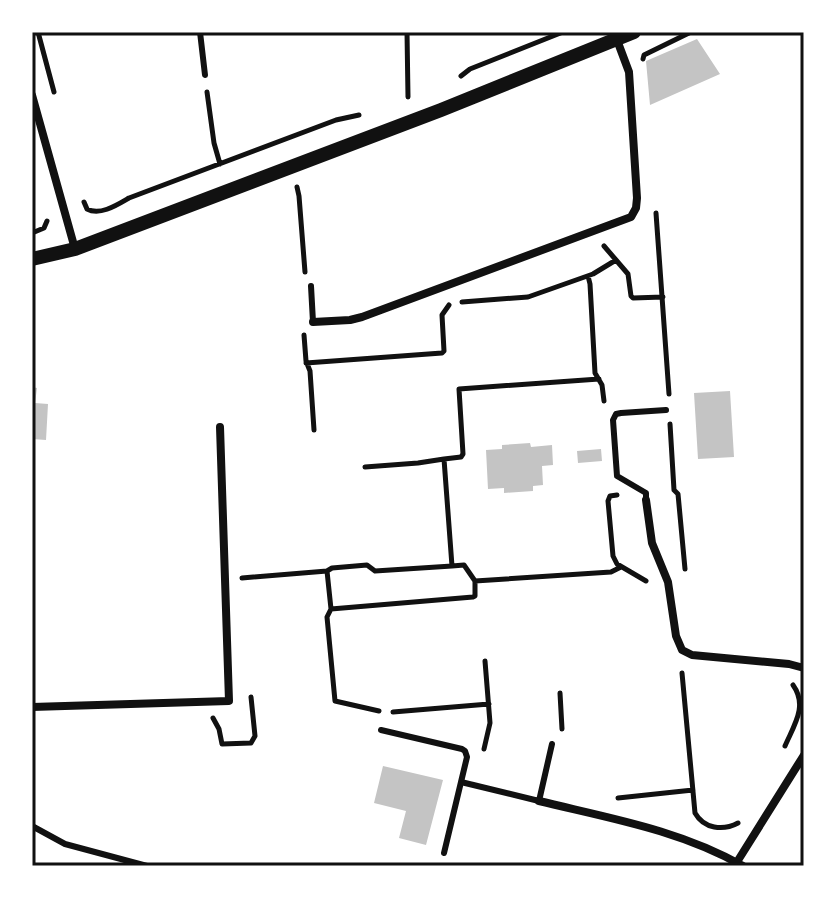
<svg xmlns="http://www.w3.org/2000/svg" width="836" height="898" font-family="'DM Sans',sans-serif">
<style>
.building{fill:#c4c4c4}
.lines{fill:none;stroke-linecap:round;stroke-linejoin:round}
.path{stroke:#111;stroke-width:5}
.service{stroke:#111;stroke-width:6}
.minor{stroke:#111;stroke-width:8}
.tertiary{stroke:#111;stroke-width:14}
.neatline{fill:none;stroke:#111;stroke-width:3}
</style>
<rect width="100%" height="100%" fill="#fff"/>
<path class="building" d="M 697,39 L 720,74 L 650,105 L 646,61 Z
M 32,387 L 37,388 L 35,403 L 48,404 L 46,440 L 32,439 Z
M 730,391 L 734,457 L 698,459 L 694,393 Z
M 530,443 L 531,447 L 552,445 L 553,465 L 542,466 L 543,485 L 533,486 L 533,491 L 504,493 L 504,488 L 488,489 L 486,450 L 502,449 L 502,445 Z
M 601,449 L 602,461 L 578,463 L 577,451 Z
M 383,766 L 443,780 L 426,845 L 399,838 L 406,811 L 374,803 Z"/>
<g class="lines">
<path class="path" d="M 38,32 L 54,92
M 407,32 L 408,97
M 643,59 L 644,55 L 691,32
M 461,76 L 470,69 L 563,32
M 207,92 L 214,143 L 220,164
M 297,187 L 299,196 L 305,272
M 84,202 L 87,209 C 100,216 117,205 129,198 L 336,120 L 359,115
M 656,213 L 669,394
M 32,233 L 44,228 L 47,221
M 604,246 L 616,260
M 588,276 L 590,284 L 595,373 L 602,385 L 604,401
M 462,302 L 528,297 L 593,274 L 616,260 L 628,274 L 631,296 L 633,298 L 663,297
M 304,335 L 306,361 L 310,371 L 314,430
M 306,363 L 442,353 L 444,351 L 442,315 L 449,305
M 670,424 L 674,490 L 678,494 L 685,569
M 365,467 L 418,463 L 444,459
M 617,495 L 610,496 L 608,501 L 613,556 L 617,564 L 646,581
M 452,566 L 464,565 L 475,581 L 611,572 L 621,567
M 327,571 L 332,568 L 367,565 L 375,571 L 452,566 L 444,459 L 461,457 L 463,454 L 459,389 L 599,379
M 242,578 L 327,571 L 331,609 L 327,617 L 335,701 L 379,711
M 331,609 L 473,597 L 475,596 L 475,581
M 682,673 L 695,813 C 704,829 723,831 738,823
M 560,693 L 562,729
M 393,712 L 489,704
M 213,718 L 219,729 L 222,744 L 251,743 L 255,736 L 251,697
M 785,746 C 794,725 808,706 793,685
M 484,749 L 490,723 L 485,661
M 618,798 L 693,790"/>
<path class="service" d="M 200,32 L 205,75
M 311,286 L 313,322
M 646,500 L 646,493 L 617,476 L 613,420 L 616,414 L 621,413 L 666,410
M 381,730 L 462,749 L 465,751 L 467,757 L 461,782 L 539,801 L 552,744
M 32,826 L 65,844 L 147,866
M 444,853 L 461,782"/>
<path class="minor" d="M 32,95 L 75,249
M 313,322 L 350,320 L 362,317 L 631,217 L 636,208 L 637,198 L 629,72 L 617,40
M 646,500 L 652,543 L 668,582 L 676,636 L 682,650 L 692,655 L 789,664 L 804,668
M 32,707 L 229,701 L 220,427
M 539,801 C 609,818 680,830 743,866
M 737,862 L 804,755"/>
<path class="tertiary" d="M 32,259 L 75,249 L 441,110 L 634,32"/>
</g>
<rect width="836" height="898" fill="none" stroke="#ffffff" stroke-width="68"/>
<rect x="34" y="34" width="768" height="830" class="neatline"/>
</svg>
